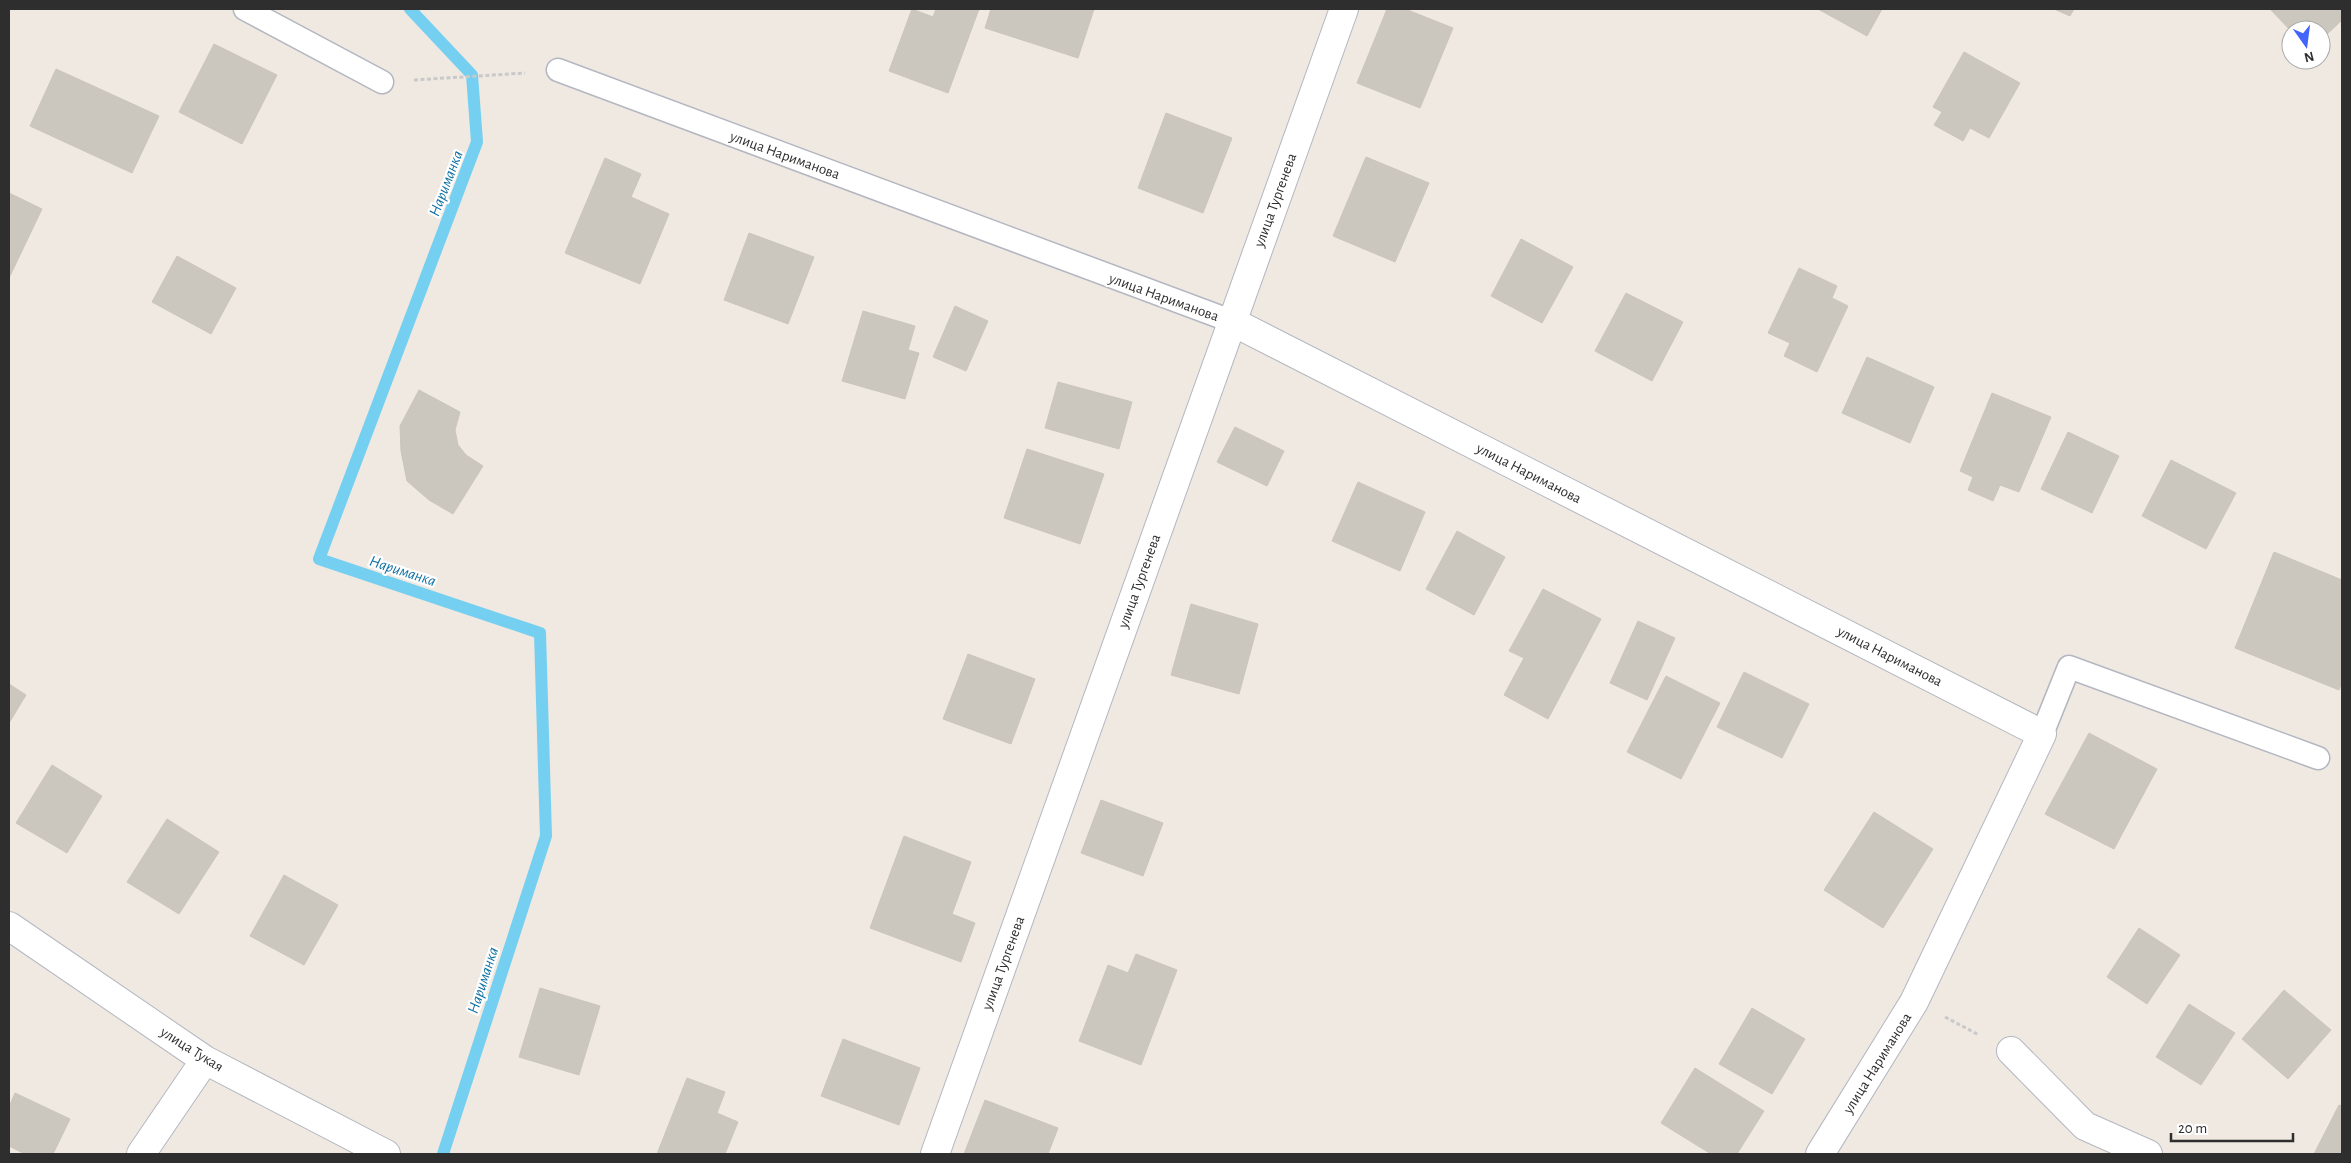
<svg xmlns="http://www.w3.org/2000/svg" width="2351" height="1163" font-family="'Alegreya Sans',sans-serif">
<style>
.lines{fill:none;stroke-linecap:round;stroke-linejoin:round}
.stream{stroke:#75cff0;stroke-width:12}
.building{fill:#cbc7bf;stroke:#cbc5ba}
.lane-casing{stroke:#b4b7c1;stroke-width:25}
.street-casing{stroke:#b4b7c1;stroke-width:30}
.secondary-casing{stroke:#b4b7c1;stroke-width:30}
.path{stroke:#c9c9c9;stroke-width:3;stroke-dasharray:4 2.5;stroke-linecap:butt}
.lane{stroke:#fff;stroke-width:22}
.street{stroke:#fff;stroke-width:28}
.secondary{stroke:#fff;stroke-width:28}
.labels{text-anchor:middle;stroke-width:4.5;stroke-linejoin:round;paint-order:stroke}
.street-label{font-size:15px;fill:#2e2e2e;stroke:#fff}
.water-label{font-size:16px;font-style:italic;fill:#0d6fa3;stroke:#fff}
</style>
<rect width="100%" height="100%" fill="#efe9e1"/>
<g class="lines">
<path class="stream" d="M 410,9 L 472,75 L 477,142 L 319,559 L 540,633 L 546,836 L 443,1154"/>
</g>
<path class="building" d="M 912,9 L 933,17 L 936,9 L 979,9 L 948,93 L 889,71 Z
M 991,9 L 1094,9 L 1078,58 L 985,28 Z
M 1387,9 L 1405,9 L 1453,28 L 1420,108 L 1357,83 Z
M 1818,9 L 1882,9 L 1867,36 Z
M 2054,9 L 2074,9 L 2070,16 Z
M 2270,9 L 2342,9 L 2342,20 L 2324,37 L 2321,30 L 2318,30 L 2313,24 L 2307,30 L 2291,31 Z
M 214,44 L 277,75 L 242,144 L 179,112 Z
M 1964,52 L 2020,83 L 1989,138 L 1970,128 L 1963,141 L 1934,125 L 1942,112 L 1933,107 Z
M 56,69 L 159,116 L 132,173 L 30,126 Z
M 1166,113 L 1232,138 L 1203,213 L 1138,188 Z
M 1366,157 L 1429,183 L 1395,262 L 1333,236 Z
M 605,158 L 641,174 L 631,197 L 669,214 L 640,284 L 565,253 Z
M 9,193 L 42,209 L 9,278 Z
M 749,233 L 814,257 L 788,324 L 724,300 Z
M 1521,239 L 1573,267 L 1542,323 L 1491,296 Z
M 177,256 L 236,288 L 211,334 L 152,302 Z
M 1799,268 L 1837,286 L 1832,298 L 1848,306 L 1817,372 L 1784,356 L 1790,343 L 1768,333 Z
M 1626,293 L 1683,322 L 1652,381 L 1595,351 Z
M 955,306 L 988,321 L 966,371 L 933,357 Z
M 863,311 L 915,326 L 908,350 L 919,353 L 905,399 L 842,381 Z
M 1867,357 L 1934,387 L 1910,443 L 1842,413 Z
M 1058,382 L 1132,402 L 1119,449 L 1045,428 Z
M 419,390 L 460,412 L 455,430 L 458,445 L 466,455 L 483,466 L 453,514 L 429,500 L 407,481 L 401,451 L 400,426 Z
M 1992,393 L 2051,417 L 2019,492 L 2000,485 L 1993,501 L 1968,490 L 1973,477 L 1960,471 Z
M 1235,427 L 1284,451 L 1267,486 L 1217,462 Z
M 2068,432 L 2119,456 L 2092,513 L 2041,489 Z
M 1027,449 L 1104,474 L 1080,544 L 1004,518 Z
M 2171,460 L 2236,493 L 2206,549 L 2142,516 Z
M 1358,482 L 1425,512 L 1400,571 L 1332,541 Z
M 1457,531 L 1505,557 L 1474,615 L 1426,589 Z
M 2274,552 L 2342,580 L 2342,682 L 2339,690 L 2235,648 Z
M 1543,589 L 1601,619 L 1548,719 L 1504,695 L 1524,658 L 1509,651 Z
M 1191,604 L 1258,624 L 1239,694 L 1171,675 Z
M 1638,621 L 1675,638 L 1647,700 L 1610,683 Z
M 968,654 L 1035,679 L 1011,744 L 943,719 Z
M 1744,672 L 1809,704 L 1782,758 L 1717,727 Z
M 1666,676 L 1720,703 L 1681,779 L 1627,752 Z
M 9,684 L 26,695 L 9,723 Z
M 2089,733 L 2157,769 L 2114,849 L 2045,814 Z
M 52,765 L 102,796 L 67,853 L 16,823 Z
M 1101,800 L 1163,823 L 1143,876 L 1081,853 Z
M 1874,812 L 1933,849 L 1883,928 L 1824,890 Z
M 167,819 L 219,852 L 179,914 L 127,882 Z
M 904,836 L 971,862 L 952,914 L 975,923 L 961,962 L 870,928 Z
M 284,875 L 338,905 L 304,965 L 250,936 Z
M 2139,928 L 2180,955 L 2147,1004 L 2107,977 Z
M 1136,954 L 1177,970 L 1141,1065 L 1079,1041 L 1108,965 L 1128,973 Z
M 540,988 L 600,1006 L 579,1075 L 519,1057 Z
M 2284,990 L 2331,1030 L 2288,1079 L 2242,1039 Z
M 2189,1004 L 2235,1033 L 2201,1085 L 2156,1057 Z
M 1752,1008 L 1805,1039 L 1772,1094 L 1719,1064 Z
M 843,1039 L 920,1068 L 899,1125 L 821,1096 Z
M 1695,1068 L 1764,1111 L 1737,1154 L 1711,1154 L 1661,1123 Z
M 687,1078 L 725,1092 L 717,1113 L 738,1122 L 725,1154 L 657,1154 Z
M 15,1093 L 70,1119 L 53,1154 L 25,1154 L 9,1146 L 9,1107 Z
M 985,1100 L 1058,1128 L 1048,1154 L 964,1154 Z
M 2339,1105 L 2342,1106 L 2342,1154 L 2314,1154 Z"/>
<g class="lines">
<defs>
<path id="lane" d="M 245,9 L 382,82
M 558,70 L 1231,321
M 2042,734 L 2069,667 L 2318,758"/>
<path id="street" d="M 1231,321 L 2042,734 L 1914,1002 L 1820,1154
M 9,926 L 205,1060 L 386,1154
M 2011,1051 L 2085,1126 L 2148,1154
M 141,1154 L 205,1060"/>
<path id="secondary" d="M 935,1154 L 1344,9"/>
</defs>
<use href="#lane" class="lane-casing"/>
<use href="#street" class="street-casing"/>
<use href="#secondary" class="secondary-casing"/>
<path class="path" d="M 414,80 L 525,73
M 1945,1017 L 1979,1035"/>
<use href="#lane" class="lane"/>
<use href="#street" class="street"/>
<use href="#secondary" class="secondary"/>
</g>
<g class="labels">
<g class="street-label">
<text transform="translate(785 155) rotate(20)" y="5">улица Нариманова</text>
<text transform="translate(1275 200) rotate(-70)" y="5">улица Тургенева</text>
<text transform="translate(1164 297) rotate(20)" y="5">улица Нариманова</text>
<text transform="translate(1529 473) rotate(27)" y="5">улица Нариманова</text>
<text transform="translate(1139 581) rotate(-70)" y="5">улица Тургенева</text>
<text transform="translate(1890 656) rotate(27)" y="5">улица Нариманова</text>
<text transform="translate(1003 963) rotate(-70)" y="5">улица Тургенева</text>
<text transform="translate(192 1049) rotate(32)" y="5">улица Тукая</text>
<text transform="translate(1877 1063) rotate(-58)" y="5">улица Нариманова</text>
</g>
<g class="water-label">
<text transform="translate(445 183) rotate(-69)" y="6">Нариманка</text>
<text transform="translate(403 570) rotate(18)" y="6">Нариманка</text>
<text transform="translate(482 980) rotate(-72)" y="6">Нариманка</text>
</g>
</g>
<rect width="2351" height="1163" fill="none" stroke="#2e2e2e" stroke-width="20"/>
<g transform="translate(2306 45) rotate(166)"><circle r="24" fill="#ffffff" stroke="#ababab"/>
<path d="M0-4L9 19L0 12L-9 19Z" fill="#4264fb"/>
<text y="-8" font-size="14" font-weight="bold" text-anchor="middle" fill="#2e2e2e">N</text>
</g>
<path d="M2171 1133v8h122v-8" fill="none" stroke="#2e2e2e" stroke-width="2.5"/>
<text x="2178" y="1133" font-size="15" fill="#2e2e2e" stroke="#ffffff" stroke-width="4" paint-order="stroke">20 m</text>
</svg>
